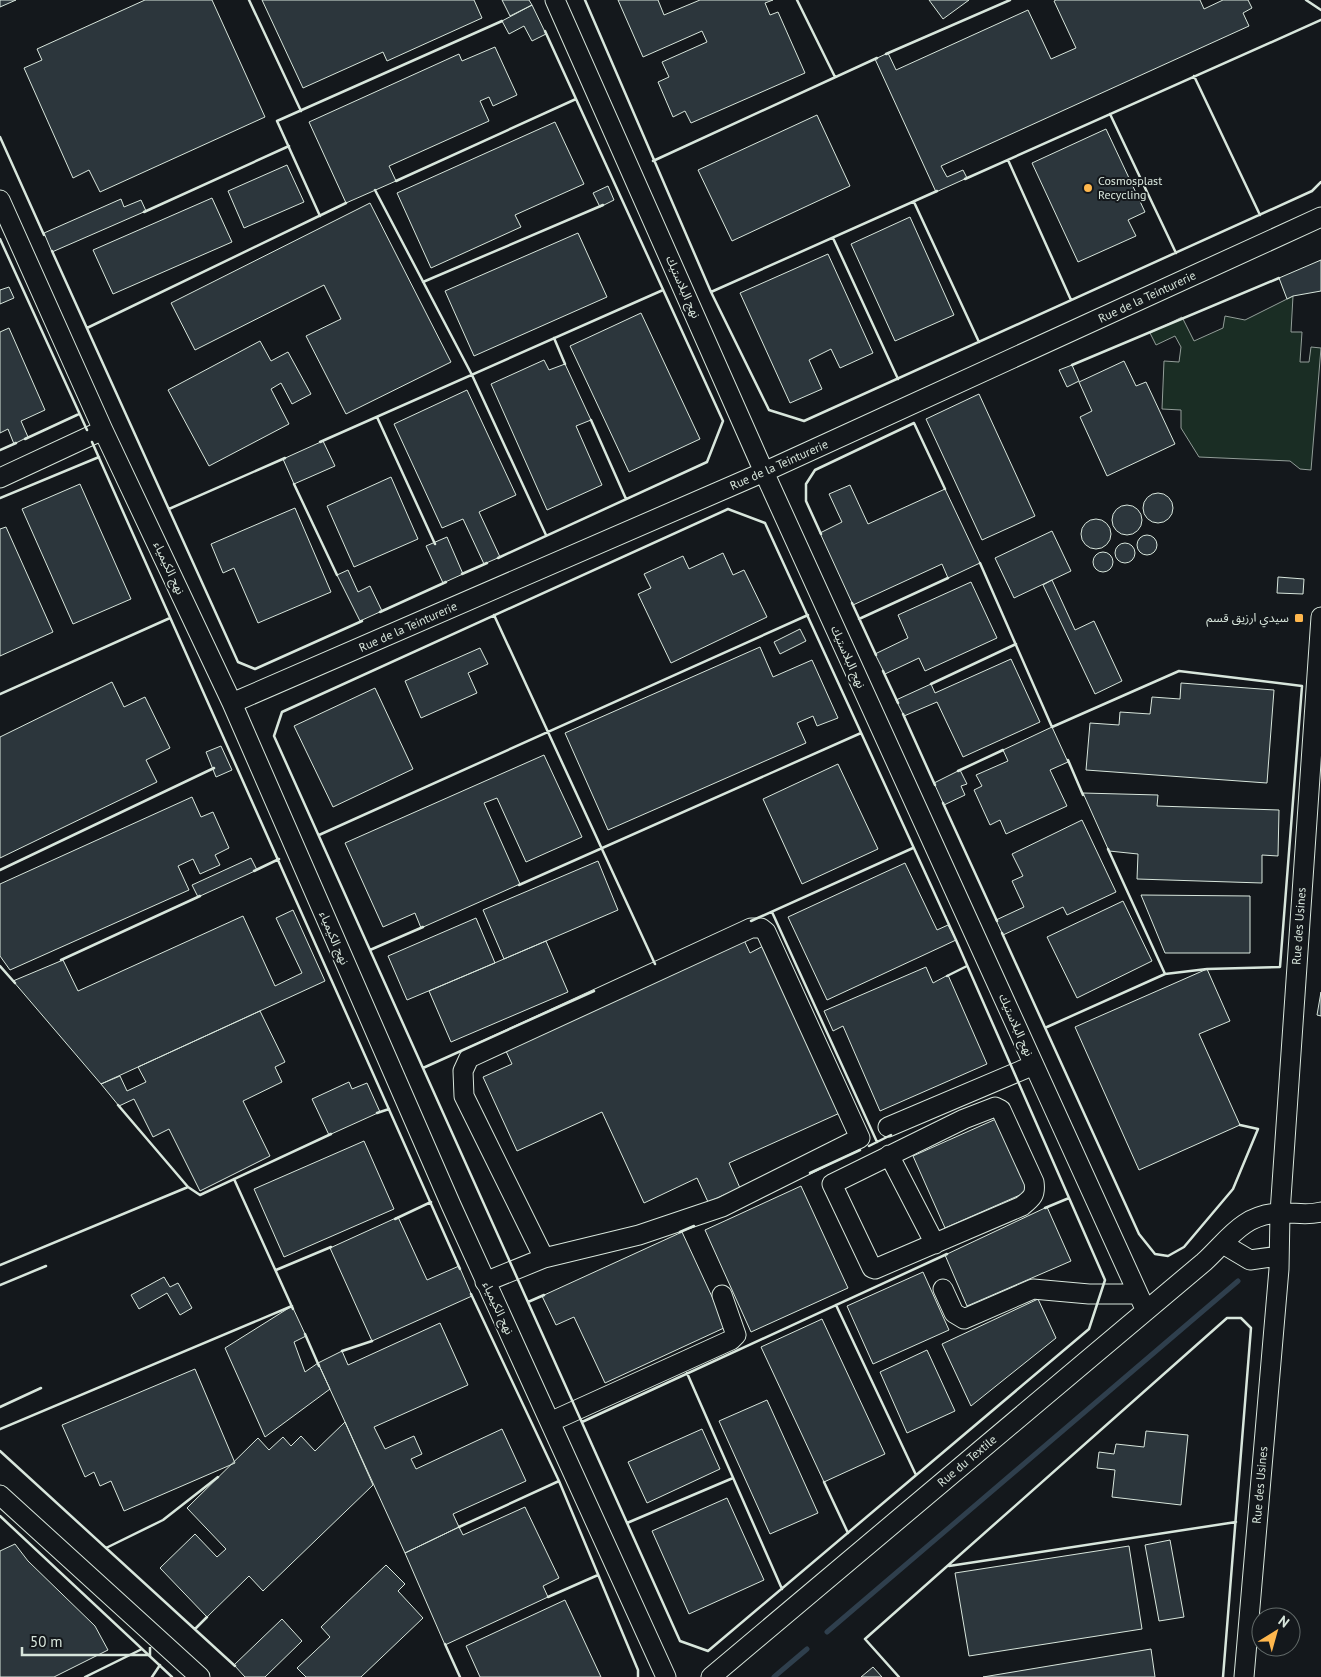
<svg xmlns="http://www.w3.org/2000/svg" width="1321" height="1677" font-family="'PT Sans','Noto Sans Arabic',sans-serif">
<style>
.green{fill:#1a2d24;stroke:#939e99}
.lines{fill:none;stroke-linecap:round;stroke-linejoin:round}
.stream{stroke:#2f3f4d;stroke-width:5}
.building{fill:#2c363c;stroke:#d8e6dc}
.minor-casing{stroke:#d8e6dc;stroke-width:21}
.minor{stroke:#14181c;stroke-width:19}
.wall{stroke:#d8e6dc;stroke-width:2.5}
.poi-dot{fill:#ffb74d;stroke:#14181c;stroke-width:2}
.labels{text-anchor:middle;stroke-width:4;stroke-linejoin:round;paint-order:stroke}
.poi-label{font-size:12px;fill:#d8e6dc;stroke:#14181c;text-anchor:start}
.street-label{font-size:12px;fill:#d8e6dc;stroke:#14181c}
</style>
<rect width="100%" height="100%" fill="#14181c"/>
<path class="green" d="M 1293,296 L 1291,332 L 1302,332 L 1300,362 L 1309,362 L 1311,347 L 1321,348 L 1311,470 L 1300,469 L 1290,461 L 1199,457 L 1181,428 L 1181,410 L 1162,409 L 1164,361 L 1179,362 L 1181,347 L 1175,336 L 1156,345 L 1150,333 L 1182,317 L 1194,341 L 1223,328 L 1225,316 L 1245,320 Z"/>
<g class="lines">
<path class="stream" d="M 827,1632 L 1238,1281
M 774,1677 L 807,1649"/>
</g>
<path class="building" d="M 0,0 L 16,0 L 0,7 Z
M 145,0 L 212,0 L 265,117 L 100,192 L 89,170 L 73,178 L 24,68 L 42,60 L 37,49 Z
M 262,0 L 474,0 L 482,18 L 387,61 L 383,52 L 303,88 Z
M 502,0 L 529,0 L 532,5 L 510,16 Z
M 618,0 L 658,0 L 664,15 L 700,0 L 773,0 L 765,3 L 770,15 L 778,12 L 805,73 L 691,123 L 685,111 L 673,117 L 658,82 L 669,77 L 662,62 L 707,42 L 702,31 L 643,57 Z
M 929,0 L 969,0 L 943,19 Z
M 1200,0 L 1204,9 L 1223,0 L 1248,0 L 1252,8 L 1243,13 L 1249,26 L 941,166 L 947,177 L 963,170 L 967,178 L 936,192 L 875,59 L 888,53 L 896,70 L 1028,10 L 1051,59 L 1076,48 L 1054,1 L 1056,0 Z
M 532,5 L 546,34 L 532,41 L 524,26 L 509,34 L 502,21 Z
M 495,47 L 517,95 L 493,106 L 489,97 L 480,101 L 489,121 L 389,166 L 396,181 L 346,203 L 309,122 L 459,54 L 462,61 Z
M 817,115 L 850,186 L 732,241 L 698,170 Z
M 555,122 L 584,184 L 515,215 L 521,227 L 431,268 L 397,193 Z
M 1106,129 L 1145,212 L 1128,220 L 1136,236 L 1078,262 L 1032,163 Z
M 287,165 L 304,202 L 244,228 L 228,191 Z
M 608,186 L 614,200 L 600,207 L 593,193 Z
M 212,198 L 232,242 L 113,294 L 93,250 Z
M 121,199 L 124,207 L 141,200 L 146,211 L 52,252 L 44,233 Z
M 370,203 L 451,362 L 346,414 L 306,336 L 341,319 L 324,285 L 195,350 L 171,303 Z
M 910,217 L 954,315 L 895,341 L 851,244 Z
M 578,233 L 607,297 L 474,356 L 445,291 Z
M 828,254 L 873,353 L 840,368 L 831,349 L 809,360 L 822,389 L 790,403 L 740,293 Z
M 1321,260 L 1321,291 L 1293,296 L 1287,299 L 1279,278 Z
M 9,287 L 14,298 L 0,304 L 0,290 Z
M 641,313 L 700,439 L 629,472 L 570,346 Z
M 9,328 L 45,410 L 21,421 L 28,437 L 14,444 L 8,429 L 0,433 L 0,332 Z
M 260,341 L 271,361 L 288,352 L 311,394 L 292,404 L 281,383 L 271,389 L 289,424 L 209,466 L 168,390 Z
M 544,360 L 549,370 L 565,364 L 591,420 L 576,426 L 602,485 L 547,510 L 491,384 Z
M 1124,361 L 1136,386 L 1146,382 L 1175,444 L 1107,476 L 1080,417 L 1092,411 L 1079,382 Z
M 1072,365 L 1079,381 L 1067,387 L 1059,370 Z
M 467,390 L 516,495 L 479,512 L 500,557 L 484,564 L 463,519 L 442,528 L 394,424 Z
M 979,394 L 1035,516 L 982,540 L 926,419 Z
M 323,441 L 335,466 L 294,484 L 283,459 Z
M 391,477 L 418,539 L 354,567 L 327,506 Z
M 80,484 L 131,599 L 73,624 L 22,509 Z
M 850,485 L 868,524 L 945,489 L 980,563 L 948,578 L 942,564 L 853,605 L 820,533 L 842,522 L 829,494 Z
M1143 508a15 15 0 1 1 30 0a15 15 0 1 1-30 0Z
M1112 520a15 15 0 1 1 30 0a15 15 0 1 1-30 0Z
M 295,508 L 331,592 L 258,623 L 234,568 L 223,573 L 211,544 Z
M1081 534a15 15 0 1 1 30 0a15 15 0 1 1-30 0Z
M 6,527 L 53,632 L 0,656 L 0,529 Z
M 1052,531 L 1071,571 L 1014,598 L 995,558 Z
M1137 545a10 10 0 1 1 20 0a10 10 0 1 1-20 0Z
M 447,537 L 463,574 L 443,583 L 426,546 Z
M1115 553a10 10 0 1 1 20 0a10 10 0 1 1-20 0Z
M1093 562a10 10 0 1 1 20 0a10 10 0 1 1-20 0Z
M 723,553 L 733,575 L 744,570 L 767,617 L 671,663 L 638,594 L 651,588 L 644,574 L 683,556 L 689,569 Z
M 348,570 L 358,592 L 370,586 L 382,611 L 360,621 L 337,575 Z
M 1278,577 L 1304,579 L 1303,594 L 1277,593 Z
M 1052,580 L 1075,630 L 1094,621 L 1122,681 L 1095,694 L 1043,585 Z
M 971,582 L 997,638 L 925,671 L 919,658 L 885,674 L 875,654 L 908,638 L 898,615 Z
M 800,629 L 806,641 L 780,654 L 774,642 Z
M 760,647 L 773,677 L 812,660 L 838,718 L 817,726 L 813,716 L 797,723 L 806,743 L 608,830 L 565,733 Z
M 480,648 L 488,664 L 468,673 L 477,693 L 421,718 L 405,681 Z
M 1011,659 L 1040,722 L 963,757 L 937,702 L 904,716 L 896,700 L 931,684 L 935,693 Z
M 112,682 L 124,707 L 145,697 L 170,748 L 146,760 L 157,782 L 0,858 L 0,737 Z
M 1181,683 L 1274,690 L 1267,783 L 1086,770 L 1090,723 L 1119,725 L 1120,712 L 1150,714 L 1152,697 L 1180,699 Z
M 375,688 L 413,769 L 333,807 L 294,726 Z
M 1052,727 L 1068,762 L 1050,770 L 1067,806 L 1006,834 L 1000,820 L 990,825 L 974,790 L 982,786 L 976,775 L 1008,761 L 1003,750 Z
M 221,746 L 232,770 L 216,777 L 206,752 Z
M 544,755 L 582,837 L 526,862 L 497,798 L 484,803 L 520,884 L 421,928 L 415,913 L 383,927 L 345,843 Z
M 838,764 L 878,849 L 802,884 L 763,799 Z
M 960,770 L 967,784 L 961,786 L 965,795 L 944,805 L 934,783 Z
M 1083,793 L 1158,795 L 1157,806 L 1279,810 L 1278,856 L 1262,855 L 1262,883 L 1137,879 L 1138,854 L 1109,851 Z
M 192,797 L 201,817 L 213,812 L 229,848 L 215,855 L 220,865 L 200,874 L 193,859 L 178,866 L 189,890 L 10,970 L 0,956 L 0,884 Z
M 1082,820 L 1116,892 L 1067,915 L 1063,907 L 1003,935 L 996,920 L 1024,907 L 1012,881 L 1023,876 L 1012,854 Z
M 251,858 L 257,870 L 198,897 L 192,885 Z
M 598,861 L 618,910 L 504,959 L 483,910 Z
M 905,863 L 937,930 L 948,925 L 956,940 L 827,1000 L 788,917 Z
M 1141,895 L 1250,896 L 1250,953 L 1165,953 Z
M 1123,901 L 1152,961 L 1077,998 L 1047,937 Z
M 293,910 L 325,981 L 101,1084 L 13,981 L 63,960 L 78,991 L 243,916 L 275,986 L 302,973 L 276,918 Z
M 476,918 L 495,963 L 407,1000 L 388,956 Z
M 744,940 L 750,953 L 765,945 L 842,1112 L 729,1163 L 740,1188 L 708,1202 L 697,1178 L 644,1203 L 602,1112 L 517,1151 L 483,1077 L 512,1064 L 505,1049 Z
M 546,941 L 568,992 L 451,1042 L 429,991 Z
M 926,967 L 933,983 L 948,975 L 987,1064 L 880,1111 L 843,1026 L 833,1031 L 824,1011 Z
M 1207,969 L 1230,1021 L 1199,1034 L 1240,1125 L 1139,1170 L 1075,1027 Z
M 1321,992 L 1321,1016 L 1317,1015 Z
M 260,1011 L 285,1062 L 275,1067 L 282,1082 L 243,1101 L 270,1156 L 200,1191 L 169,1129 L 153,1137 L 134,1099 L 119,1106 L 101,1084 L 120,1076 L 127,1091 L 146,1082 L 138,1067 Z
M 349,1082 L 352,1089 L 367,1083 L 380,1112 L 329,1135 L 312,1099 Z
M 996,1119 L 1029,1191 L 945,1228 L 913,1156 Z
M 364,1141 L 394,1209 L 284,1257 L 254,1189 Z
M 801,1186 L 848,1288 L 751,1332 L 705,1230 Z
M 1047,1207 L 1071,1261 L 967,1306 L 945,1255 Z
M 398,1217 L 427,1280 L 459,1266 L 472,1296 L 372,1341 L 330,1248 Z
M 682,1232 L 726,1327 L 605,1383 L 574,1317 L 556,1325 L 542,1296 Z
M 923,1272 L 949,1330 L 873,1364 L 847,1306 Z
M 164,1277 L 170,1287 L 178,1283 L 192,1308 L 180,1315 L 167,1293 L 139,1309 L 131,1295 Z
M 1038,1299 L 1056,1338 L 971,1406 L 942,1344 Z
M 292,1306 L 306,1336 L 294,1342 L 305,1372 L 318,1363 L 330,1389 L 265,1437 L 225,1348 Z
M 822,1319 L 885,1454 L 824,1482 L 761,1347 Z
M 440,1323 L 468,1385 L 374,1427 L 385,1449 L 414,1436 L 422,1454 L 411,1459 L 416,1469 L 502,1429 L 526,1481 L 453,1514 L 459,1527 L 405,1553 L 318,1363 L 342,1351 L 348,1365 Z
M 927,1350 L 955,1411 L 907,1433 L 880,1372 Z
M 195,1369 L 235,1463 L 124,1511 L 111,1481 L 100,1486 L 94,1472 L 85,1477 L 62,1425 Z
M 767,1400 L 818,1513 L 770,1534 L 719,1421 Z
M 345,1422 L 373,1485 L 263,1591 L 249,1576 L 207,1617 L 160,1568 L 195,1534 L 217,1557 L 226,1549 L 187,1508 L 258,1438 L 269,1450 L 283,1437 L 291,1446 L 301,1436 L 315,1451 Z
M 702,1429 L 720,1469 L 647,1503 L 628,1462 Z
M 1146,1431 L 1188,1435 L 1181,1505 L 1112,1497 L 1115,1470 L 1097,1468 L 1099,1452 L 1114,1454 L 1116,1444 L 1144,1447 Z
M 727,1498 L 764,1580 L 689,1614 L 652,1531 Z
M 525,1507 L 559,1578 L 543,1586 L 548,1597 L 445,1645 L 405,1553 L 459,1527 L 463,1535 Z
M 1170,1540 L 1184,1617 L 1159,1621 L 1145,1545 Z
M 15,1544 L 28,1561 L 95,1626 L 108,1650 L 54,1677 L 0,1677 L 0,1551 Z
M 1129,1546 L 1142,1629 L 969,1656 L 955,1573 Z
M 386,1565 L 405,1584 L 398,1591 L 423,1618 L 361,1677 L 306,1677 L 297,1668 L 330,1637 L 321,1627 Z
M 565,1600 L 601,1677 L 480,1677 L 466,1646 Z
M 282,1619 L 302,1641 L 265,1677 L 245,1677 L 234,1665 Z
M 1151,1649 L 1155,1677 L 983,1677 Z
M 873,1667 L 882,1677 L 861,1677 Z"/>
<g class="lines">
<defs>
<path id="minor" d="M 555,0 L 764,472 L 1146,1311
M 0,200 L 103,430 L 232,703 L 451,1205 L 666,1677
M 0,478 L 103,430
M 232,703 L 764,472 L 1321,217
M 995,1107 L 1001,1110 L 1034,1182 C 1036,1195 1032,1198 1022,1206 L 875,1269 L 872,1268 L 832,1184 L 964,1119 Z
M 888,1127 L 1034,1065
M 889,1155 L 935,1244
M 1223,1244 L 1250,1260 L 1279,1256
M 485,1282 L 544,1258 L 639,1235 L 722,1207 L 860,1138 L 766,932 L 761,928 L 751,928 L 469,1058 L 463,1071 L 464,1096 L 544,1258
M 943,1289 L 954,1313 L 964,1319 L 1033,1289 L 1089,1294 L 1138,1294
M 550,1422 L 731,1340 L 736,1335 L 722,1295
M 0,1495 L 200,1677
M 711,1677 L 1204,1262 C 1229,1239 1242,1215 1279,1213 C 1293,1212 1307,1216 1321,1212
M 1244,1677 L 1279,1269 L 1280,1213 L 1321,617"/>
</defs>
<use href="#minor" class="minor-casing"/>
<use href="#minor" class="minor"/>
<path class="wall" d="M 249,0 L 301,111
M 585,0 L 711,292 L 769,410 L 804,421 L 1312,191 L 1321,182
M 797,0 L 835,77
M 1306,0 L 1321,10
M 886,54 L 1010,0
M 1194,76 L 1260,215
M 1110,114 L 1176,253
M 0,137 L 44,235
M 1008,160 L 1071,300
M 653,161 L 877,58
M 965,179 L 1321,20
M 396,181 L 576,99
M 375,190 L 472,375 L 546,535
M 914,202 L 979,342
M 144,212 L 289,146
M 320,216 L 277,121 L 502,21
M 833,238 L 898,379
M 0,239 L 87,430
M 52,251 L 238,662 L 255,669 L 362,621
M 423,282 L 603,205
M 711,292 L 937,191
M 87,328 L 346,203
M 554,338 L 565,364
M 1072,365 L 1279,278
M 377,417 L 435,544
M 591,420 L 626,499
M 25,439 L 79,414
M 92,442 L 460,1269
M 320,442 L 663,290
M 0,450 L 16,443
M 294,484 L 337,575
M 0,498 L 99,457
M 169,509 L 285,458
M 728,509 L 765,523 L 956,940 L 1105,1280 L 1089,1329 L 708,1651 L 680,1641 L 274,736 L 282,712 Z
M 821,534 L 806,501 L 806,484 L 815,470 L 914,423 L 945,489
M 498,558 L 707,462 L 723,421 L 545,31
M 980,563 L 1052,727 L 1179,671 L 1302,686 L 1280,967 L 1207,969 L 1165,974
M 462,574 L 487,563
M 852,603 L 876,655
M 380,612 L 446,582
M 494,615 L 655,964
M 859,619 L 948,578
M 883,671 L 898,703
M 931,684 L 1016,644
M 0,694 L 170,618
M 903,714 L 935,785
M 1068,760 L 1083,795
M 958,771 L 1003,750
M 943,803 L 997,921
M 319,835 L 808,615
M 0,870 L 214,768
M 254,871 L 279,859
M 519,885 L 861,733
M 772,912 L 877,1142
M 751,921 L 913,848
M 1002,933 L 1139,1234 L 1155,1254 L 1168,1256 L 1184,1247 L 1233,1189 L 1258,1129 L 1240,1125
M 370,950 L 423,927
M 61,960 L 200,896
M 0,966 L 15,983
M 947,976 L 967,966
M 1047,1027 L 1165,974 L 1108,849
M 423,1068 L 594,991
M 118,1105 L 188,1187
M 377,1113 L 389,1109
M 869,1146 L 891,1135
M 810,1173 L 860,1150
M 234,1179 L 293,1309
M 1045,1208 L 1069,1198
M 395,1219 L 431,1202
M 680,1232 L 694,1226
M 0,1265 L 188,1187 L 200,1195 L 331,1134
M 276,1270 L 331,1247
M 0,1285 L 46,1266
M 471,1294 L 559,1481 L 638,1670 L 638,1677
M 528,1302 L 544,1295
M 836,1305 L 916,1475
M 305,1334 L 319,1366
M 342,1351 L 372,1341
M 687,1373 L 782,1589
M 0,1407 L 41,1388
M 582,1422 L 947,1254
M 0,1429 L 292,1306
M 0,1451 L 235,1666
M 824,1482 L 848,1533
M 0,1516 L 172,1677
M 627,1523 L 733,1478
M 459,1527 L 559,1481
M 106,1548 L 163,1520 L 218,1477
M 949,1566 L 1236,1522
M 548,1597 L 598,1575
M 195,1629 L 207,1617
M 445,1644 L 460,1677
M 85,1677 L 142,1649
M 152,1677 L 160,1665
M 899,1677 L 865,1639 L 1227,1318 L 1241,1318 L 1251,1328 L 1223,1677"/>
</g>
<g class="poi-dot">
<circle cx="1088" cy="188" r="5"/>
<rect x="1294" y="613" width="10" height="10" rx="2.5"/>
</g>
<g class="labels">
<g class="poi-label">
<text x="1098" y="185">Cosmosplast<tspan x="1098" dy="14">Recycling</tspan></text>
<text x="1289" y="622" text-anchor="end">سيدي ارزيق قسم</text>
</g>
<g class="street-label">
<text transform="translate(683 287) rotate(66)" y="4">نهج البلاستيك</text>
<text transform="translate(1147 297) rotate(-25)" y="4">Rue de la Teinturerie</text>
<text transform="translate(779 465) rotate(-24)" y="4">Rue de la Teinturerie</text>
<text transform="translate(169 568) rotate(65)" y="4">نهج الكيمياء</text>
<text transform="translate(408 627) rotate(-24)" y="4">Rue de la Teinturerie</text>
<text transform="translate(848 657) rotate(66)" y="4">نهج البلاستيك</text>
<text transform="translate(1299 926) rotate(-86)" y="4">Rue des Usines</text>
<text transform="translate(334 938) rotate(67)" y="4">نهج الكيمياء</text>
<text transform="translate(1016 1025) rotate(66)" y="4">نهج البلاستيك</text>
<text transform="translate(498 1308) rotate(65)" y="4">نهج الكيمياء</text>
<text transform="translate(967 1461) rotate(-40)" y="4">Rue du Textile</text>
<text transform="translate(1260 1485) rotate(-85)" y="4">Rue des Usines</text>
</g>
</g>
<g transform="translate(1276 1632) rotate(37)"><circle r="24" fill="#14181c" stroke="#626a69"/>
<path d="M0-4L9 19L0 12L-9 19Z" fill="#ffb74d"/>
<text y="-8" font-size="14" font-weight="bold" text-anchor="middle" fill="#d8e6dc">N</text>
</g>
<path d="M22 1647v8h128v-8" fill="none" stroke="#d8e6dc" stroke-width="2.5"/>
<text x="30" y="1647" font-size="15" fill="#d8e6dc" stroke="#14181c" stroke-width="4" paint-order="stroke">50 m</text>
</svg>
